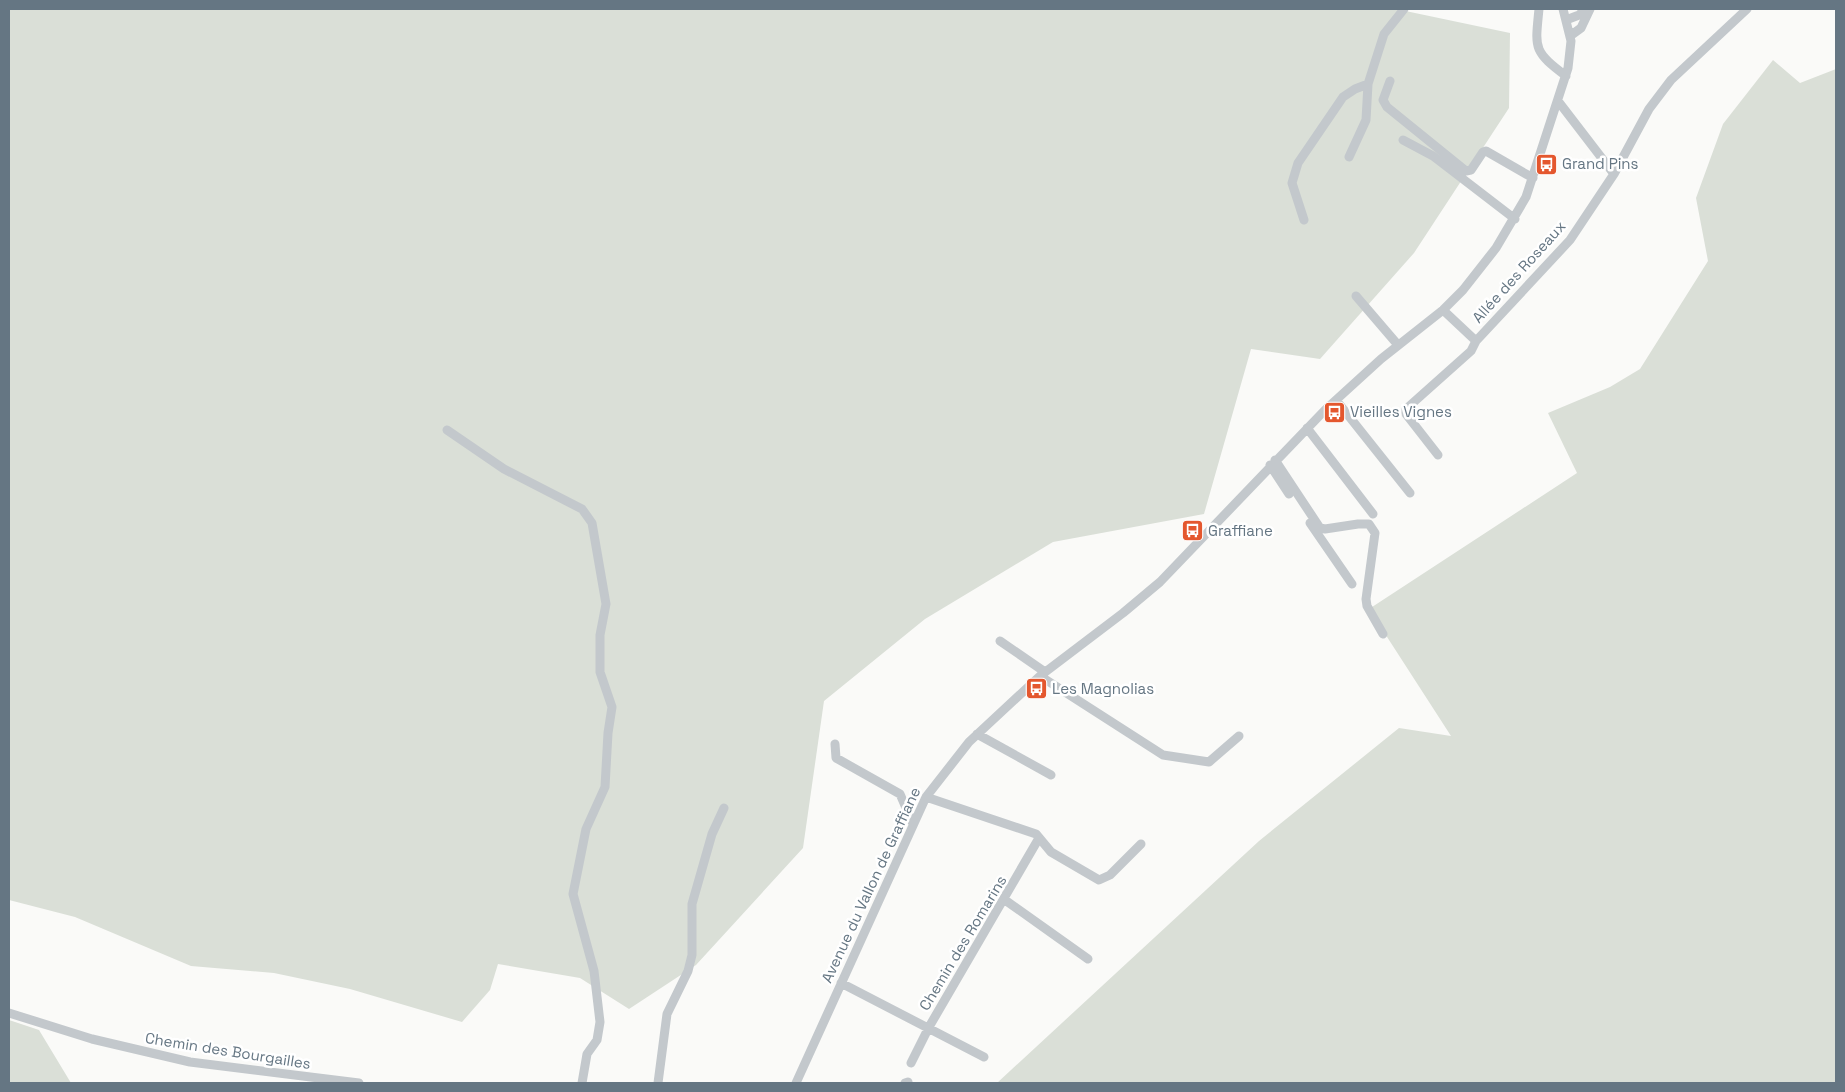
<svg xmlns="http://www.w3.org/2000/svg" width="1845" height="1092" font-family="'Space Grotesk',sans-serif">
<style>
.green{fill:#dadfd7}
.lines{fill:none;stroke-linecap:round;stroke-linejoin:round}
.minor{stroke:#c3c8cc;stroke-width:9}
.labels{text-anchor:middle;stroke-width:5;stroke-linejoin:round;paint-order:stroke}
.poi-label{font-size:15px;fill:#657683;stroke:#fff;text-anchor:start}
.street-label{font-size:15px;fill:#657683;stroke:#fff}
</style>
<rect width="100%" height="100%" fill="#fafaf8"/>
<path class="green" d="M 9,9 L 1396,9 L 1510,33 L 1509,108 L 1414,253 L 1320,359 L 1251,349 L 1204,514 L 1053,542 L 925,619 L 824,701 L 803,848 L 696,965 L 629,1009 L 580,978 L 498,964 L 490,990 L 462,1022 L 350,989 L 274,973 L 191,966 L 75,917 L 9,900 Z
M 1773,60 L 1800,83 L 1836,69 L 1836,1083 L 997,1083 L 1259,841 L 1399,728 L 1451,736 L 1369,609 L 1577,473 L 1548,413 L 1610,387 L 1640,369 L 1708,261 L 1696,198 L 1723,124 Z
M 9,1020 L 39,1030 L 71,1083 L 9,1083 Z"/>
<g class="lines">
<path class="minor" d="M 1539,9 C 1535,49 1533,51 1566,76
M 1566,20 L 1579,15 L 1586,9
M 1570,36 L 1581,28 L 1590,9
M 1390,81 L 1383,100 L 1387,107 L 1466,171 L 1471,170 L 1483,152 L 1486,151 L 1533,178
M 1558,101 L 1614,174
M 1403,140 L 1433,156 L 1515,219
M 1349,157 L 1366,120 L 1368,84 L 1384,34 L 1404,9
M 1304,220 L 1292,183 L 1298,163 L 1343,97 L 1355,89 L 1368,84
M 1356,296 L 1398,345
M 1443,310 L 1476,341
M 1336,400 L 1410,493
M 1307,428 L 1373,514
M 447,430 L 504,469 L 582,509 L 592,523 L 606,604 L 600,635 L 600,672 L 612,707 L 608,733 L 605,787 L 586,829 L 573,894 L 594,971 L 600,1022 L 597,1040 L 587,1054 L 582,1083
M 1438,455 L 1406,414 L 1406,409 L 1471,351 L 1476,341 L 1570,240 L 1614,174 L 1649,109 L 1671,80 L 1747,9
M 1275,460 L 1320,528 L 1325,529 L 1358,524 L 1369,524 L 1375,533 L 1366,599 L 1367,606 L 1383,634
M 1270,465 L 1289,494
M 1310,523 L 1352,584
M 1000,641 L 1045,672
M 1040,676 L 1163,755 L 1209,762 L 1239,736
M 977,734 L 1051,775
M 835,744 L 836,758 L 900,794 L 913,824
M 926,797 L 1036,834 L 1051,852 L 1099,880 L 1110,875 L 1141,844
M 1005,900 L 1088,959
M 841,983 L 984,1057
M 9,1013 L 92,1039 L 190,1062 L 359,1083
M 911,1063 L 929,1027 L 1039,838
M 658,1083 L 667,1014 L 688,971 L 692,955 L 692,904 L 712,834 L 724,808
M 796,1083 L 926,797 L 969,742 L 1040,676 L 1123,613 L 1160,582 L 1325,410 L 1381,359 L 1443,310 L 1463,290 L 1496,248 L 1526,197 L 1568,68 L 1571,41 L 1563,9
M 905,1083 L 908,1082"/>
</g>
<defs>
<symbol id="bus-square" viewBox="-11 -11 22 22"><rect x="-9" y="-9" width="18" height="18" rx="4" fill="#e4572e" stroke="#fff"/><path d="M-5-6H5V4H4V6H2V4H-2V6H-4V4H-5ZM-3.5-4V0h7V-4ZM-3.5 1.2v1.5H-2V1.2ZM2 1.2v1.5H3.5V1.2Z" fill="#fff"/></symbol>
</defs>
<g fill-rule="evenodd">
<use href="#bus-square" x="1534" y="152" width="25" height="25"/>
<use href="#bus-square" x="1322" y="400" width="25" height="25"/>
<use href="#bus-square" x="1180" y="518" width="25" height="25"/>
<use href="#bus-square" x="1024" y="676" width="25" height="25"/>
</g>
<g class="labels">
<g class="poi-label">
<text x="1562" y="169">Grand Pins</text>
<text x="1350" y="417">Vieilles Vignes</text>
<text x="1208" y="536">Graffiane</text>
<text x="1052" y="694">Les Magnolias</text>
</g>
<g class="street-label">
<text transform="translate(1519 272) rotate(-48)" y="5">Allée des Roseaux</text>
<text transform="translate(871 885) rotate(-65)" y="5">Avenue du Vallon de Graffiane</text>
<text transform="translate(963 943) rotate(-59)" y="5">Chemin des Romarins</text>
<text transform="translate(228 1051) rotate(9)" y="5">Chemin des Bourgailles</text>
</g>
</g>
<rect width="1845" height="1092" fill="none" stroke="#657683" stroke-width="20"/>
</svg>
